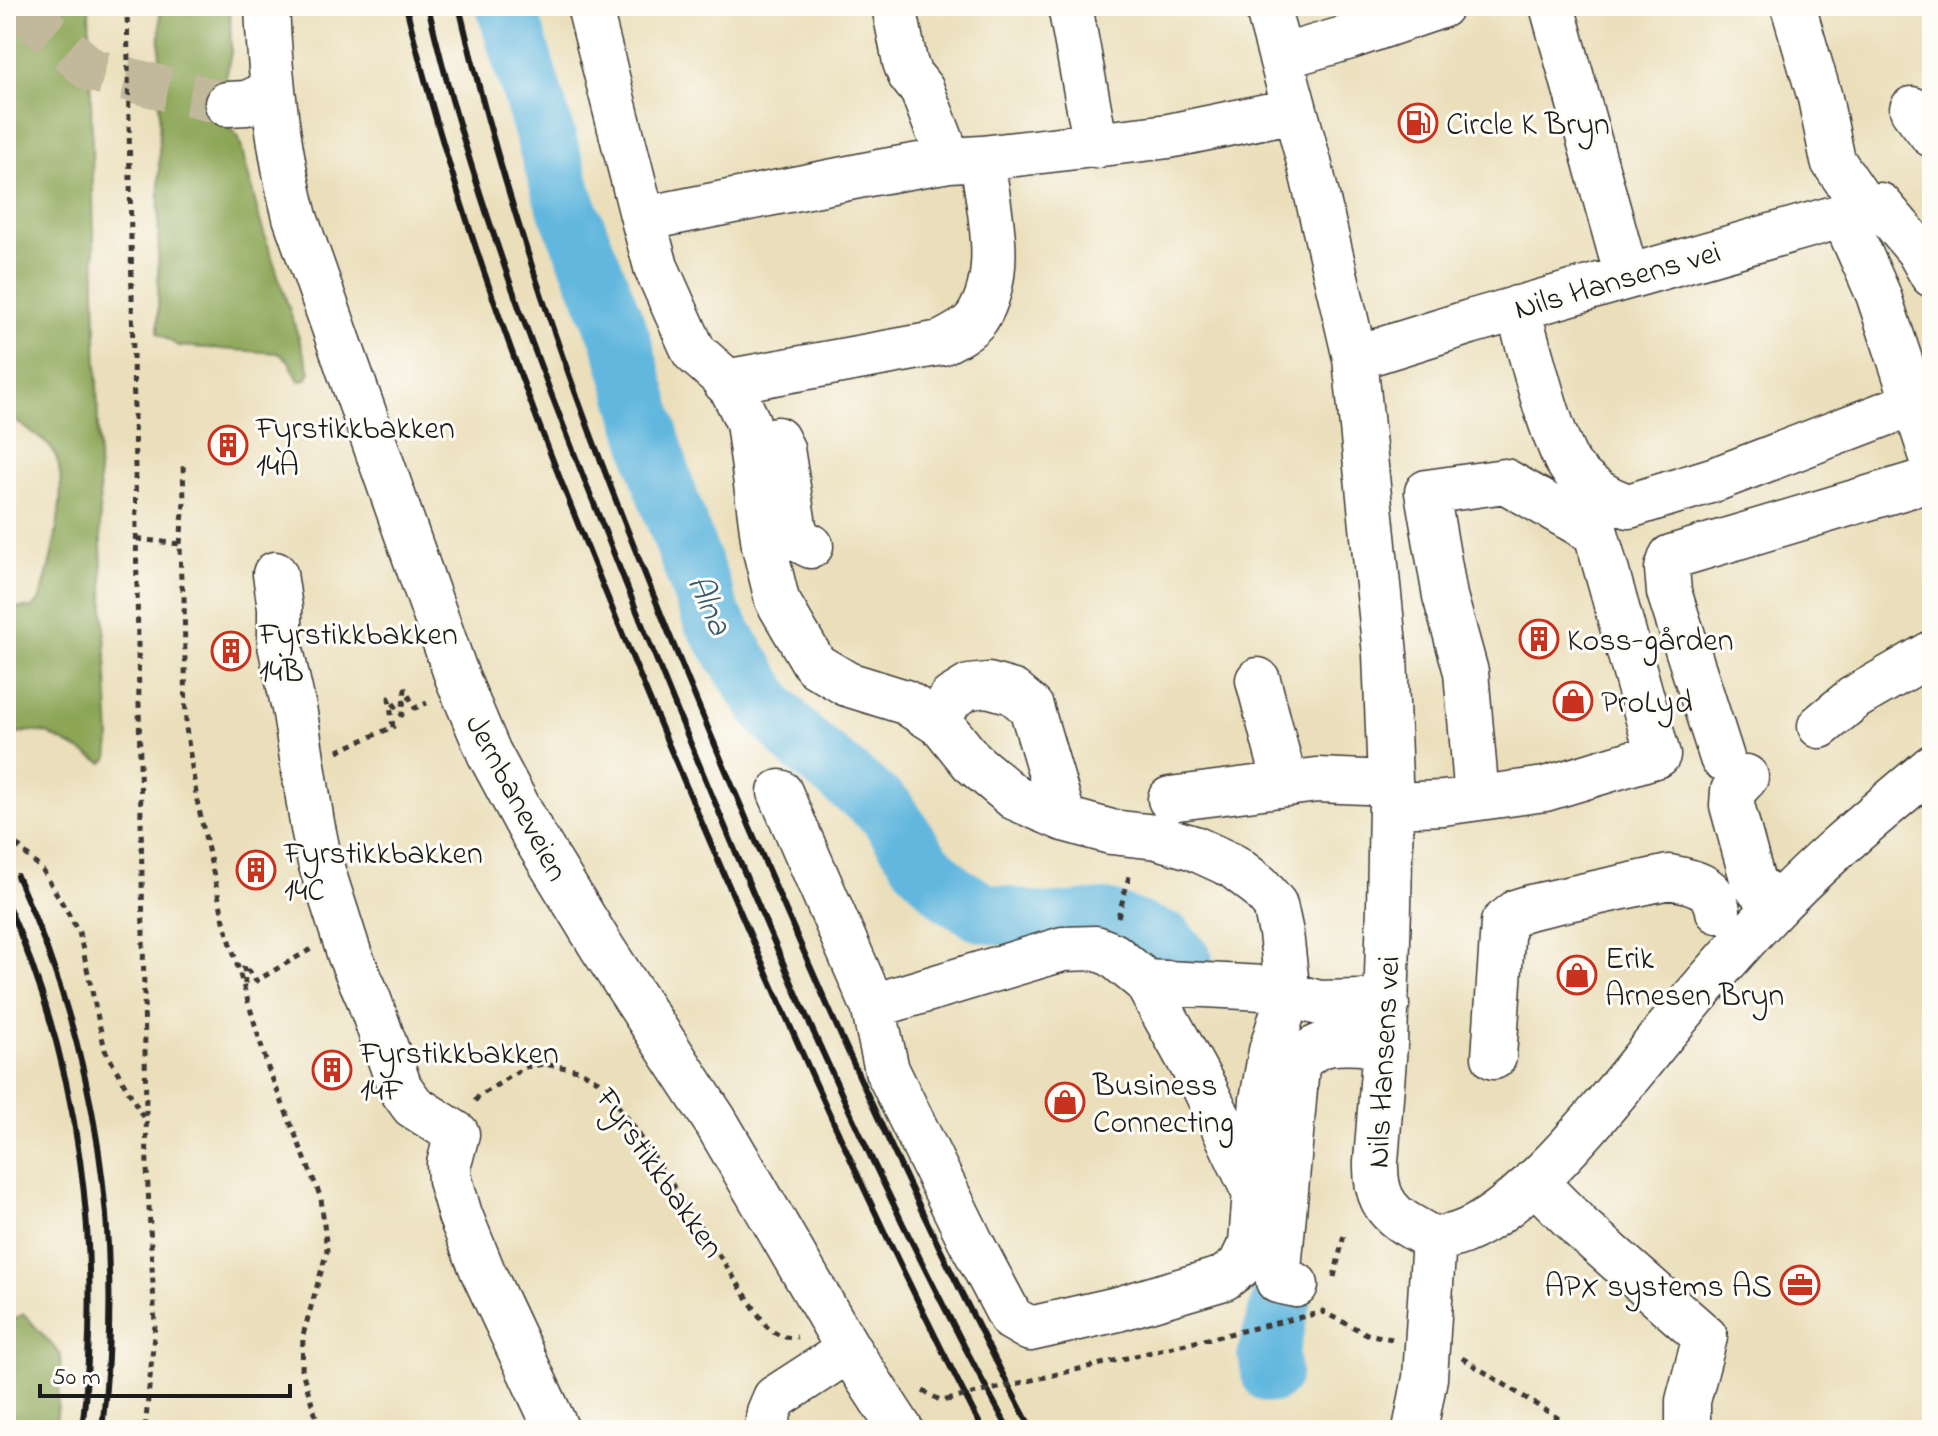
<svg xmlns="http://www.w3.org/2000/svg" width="1938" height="1436" font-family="'Indie Flower',sans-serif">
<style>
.forest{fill:#8ca657;stroke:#54613a;stroke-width:2}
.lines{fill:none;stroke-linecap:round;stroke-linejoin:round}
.river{stroke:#62b7de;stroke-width:60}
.minor-tunnel{stroke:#c2b89b;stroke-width:44;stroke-dasharray:44 22;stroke-linecap:butt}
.minor-casing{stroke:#3b3934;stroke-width:47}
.path{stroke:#3b3934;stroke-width:5;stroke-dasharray:6 6;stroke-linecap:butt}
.minor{stroke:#fff;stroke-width:44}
.rail{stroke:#1c1c1c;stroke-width:6}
.path-bridge{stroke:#3b3934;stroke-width:5;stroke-dasharray:6 6;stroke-linecap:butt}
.labels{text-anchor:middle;stroke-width:6;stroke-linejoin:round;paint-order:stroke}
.poi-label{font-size:32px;fill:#1c1c1c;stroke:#fdfcf7;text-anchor:start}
.street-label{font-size:32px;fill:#1c1c1c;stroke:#fdfcf7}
.water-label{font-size:34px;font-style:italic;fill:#385a6a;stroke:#fdfcf7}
</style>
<rect width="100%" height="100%" fill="#fdfcf7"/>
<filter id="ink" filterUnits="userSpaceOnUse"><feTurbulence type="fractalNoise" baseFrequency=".0125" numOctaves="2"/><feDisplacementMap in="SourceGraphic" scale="16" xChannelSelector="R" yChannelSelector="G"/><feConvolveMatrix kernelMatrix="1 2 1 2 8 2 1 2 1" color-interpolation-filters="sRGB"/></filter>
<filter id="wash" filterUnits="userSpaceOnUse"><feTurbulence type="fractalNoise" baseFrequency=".006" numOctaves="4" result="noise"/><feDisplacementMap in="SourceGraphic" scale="32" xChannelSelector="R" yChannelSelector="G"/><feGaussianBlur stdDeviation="1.8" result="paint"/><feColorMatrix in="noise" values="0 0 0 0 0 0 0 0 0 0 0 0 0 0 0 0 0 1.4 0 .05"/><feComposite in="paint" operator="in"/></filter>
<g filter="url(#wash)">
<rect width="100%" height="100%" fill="#ebdfbb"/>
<path class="forest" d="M 6,6 L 89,6 L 100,522 L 110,741 L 108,759 L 103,763 L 47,733 L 29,731 L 6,737 L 6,607 L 32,608 L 39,601 C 50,570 74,475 51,448 C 40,436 23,427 11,417 C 9,394 14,370 6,348 Z
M 160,6 L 230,6 L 231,52 L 225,83 L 226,121 L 239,138 L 260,221 L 310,372 L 306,380 L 299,381 L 289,361 L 278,353 L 178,346 L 158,333 Z
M 24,1314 L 61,1355 L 56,1430 L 6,1430 L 6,1323 Z"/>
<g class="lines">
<path class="river" d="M 506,6 L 565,202 L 620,337 L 665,490 L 712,618 L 769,708 L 801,742 L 886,811 L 922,864 L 951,893 L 982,912 L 1045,924 L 1106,919 L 1166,942 L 1183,962
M 1271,1373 L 1268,1353 L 1282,1298"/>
</g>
</g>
<g filter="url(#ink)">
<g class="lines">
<path class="minor-tunnel" d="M 19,6 L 91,70 L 227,104"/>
<defs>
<path id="minor" d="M 267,6 C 270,78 277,147 295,217 L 457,677 L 489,753 L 531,831 L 603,949 L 716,1122 L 849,1350 L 901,1430
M 589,6 L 643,219 L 879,172 L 949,160 L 982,158
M 894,6 L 905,62 L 910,75 L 922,90 L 949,160
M 1070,6 L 1096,146
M 1267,6 L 1309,162 L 1355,358 L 1385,654 L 1391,805 L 1389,906 L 1385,1045 L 1376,1162 C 1375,1192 1383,1211 1410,1226 C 1418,1230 1428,1238 1437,1238 C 1511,1237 1624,1080 1670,1026 C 1701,989 1733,952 1766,917 C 1816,863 1875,815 1932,767
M 1552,6 L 1627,277
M 1793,6 L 1820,98 L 1833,161 L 1866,209
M 1281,57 L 1350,37 L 1441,6
M 227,104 L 247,103 L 271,92
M 1912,109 L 1932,135
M 1843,215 L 1878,294 L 1932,457
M 643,219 L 656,267 L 694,352 L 720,375 L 733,391 L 748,422 L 764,546 L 777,600 L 815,665 L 847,684 L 905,702 L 943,726
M 1517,308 C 1533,357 1543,411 1565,458 C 1577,480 1605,500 1629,506 L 1716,479 L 1914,403
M 1355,358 L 1470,322 L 1880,205 L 1918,250 L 1932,275
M 725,382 L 941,343 C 953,337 969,329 977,318 C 1007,271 988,208 982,158 L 1169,136 L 1295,110
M 777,439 L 782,449 L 795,532 L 803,542 L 811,546
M 275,574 L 280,608 L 280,645 L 295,713 L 312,823 L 320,862 L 350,956 L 368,997 L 400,1088 L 413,1106 L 457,1134 L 449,1164 L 450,1180 L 460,1215 L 483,1272 L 557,1430
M 1258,680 L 1285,783
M 1820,726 L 1854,698 L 1932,653
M 1722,758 L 1669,592 L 1667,569 L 1671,557 L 1932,479
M 1746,777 L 1733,791 L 1732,805 L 1753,882 L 1775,906
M 780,792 L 873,1006 L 887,1070 L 972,1244 L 1011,1318 L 1030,1329 L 1118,1309 L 1224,1278 L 1240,1266 L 1251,1243 L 1262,1100 L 1271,1051 L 1288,995 L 1281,933 L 1275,905 L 1259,886 L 1233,866 L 1194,848 L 1157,837 L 1111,832 L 1064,819 L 1015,798 L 972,762 L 943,726 L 943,712 L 951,698 L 969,687 L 988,685 L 1013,692 L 1031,707 L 1064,819
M 1170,799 L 1317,780 L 1390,783
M 1391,805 L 1443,803 L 1545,789 L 1658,755 L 1596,533 L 1505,481 L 1427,492 L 1445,596 L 1466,672 L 1477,798
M 1146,982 L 1264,988 L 1319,1003 L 1362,1002 L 1387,1005
M 873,1006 L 1063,949 L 1096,948 L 1113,955 L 1146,982 L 1205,1089 L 1254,1192
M 1494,1057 L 1503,923 L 1518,911 L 1531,907 L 1669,877 C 1691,881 1715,885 1718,911
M 1534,1181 L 1581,1228 L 1705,1337 L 1688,1401 L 1688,1428 L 1690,1430
M 1296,1285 L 1278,1281 L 1297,1066 C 1315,1034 1354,1043 1385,1045
M 767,1430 L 769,1412 L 775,1398 L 849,1350
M 1415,1430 L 1425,1378 L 1434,1238"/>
</defs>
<use href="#minor" class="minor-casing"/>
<path class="path" d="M 127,6 L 147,1168 L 155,1325 L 145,1430
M 137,539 L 180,544 L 181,582 L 184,594 L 186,728 L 197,800 L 224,921 L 268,1068 L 321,1198 L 327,1251 L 303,1335 L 302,1371 L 320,1430
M 180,544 L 184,502 L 183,462
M 338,751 L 393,727 L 389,698 L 402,715 L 405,689 L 415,708 L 427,703
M 6,839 L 17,845 L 44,872 L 79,932 L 105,1050 L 146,1122
M 1118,917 L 1130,873
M 245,984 L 244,965 L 256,981 L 311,949
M 475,1101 L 478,1097 L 525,1067 L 544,1064 L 579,1070 L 598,1081 L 630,1121 L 766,1326 C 776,1335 784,1339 797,1337
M 1334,1277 L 1344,1235
M 1324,1309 L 1323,1312 L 1367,1334 L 1392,1339
M 1462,1358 L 1577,1430
M 923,1391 L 940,1400 L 947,1400"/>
<use href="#minor" class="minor"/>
<path class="rail" d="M 406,6 C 467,259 567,502 667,741 C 766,974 866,1206 983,1430
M 428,6 C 478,222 564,429 646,634 C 755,904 869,1174 1009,1430
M 459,6 C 520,270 621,522 726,771 C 821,995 918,1216 1032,1430
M 17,876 C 98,1054 124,1236 102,1430
M 6,901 C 81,1067 103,1250 82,1430"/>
<path class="path-bridge" d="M 947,1400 L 1323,1312"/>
</g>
</g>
<defs>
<symbol id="fuel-ring" viewBox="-11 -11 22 22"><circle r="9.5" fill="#fdfcf7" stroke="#c8321e" stroke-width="1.5"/><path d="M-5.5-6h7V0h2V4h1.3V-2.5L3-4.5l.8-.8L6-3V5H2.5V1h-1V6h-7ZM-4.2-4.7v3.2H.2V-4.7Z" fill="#c8321e"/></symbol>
<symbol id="building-ring" viewBox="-11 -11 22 22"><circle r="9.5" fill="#fdfcf7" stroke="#c8321e" stroke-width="1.5"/><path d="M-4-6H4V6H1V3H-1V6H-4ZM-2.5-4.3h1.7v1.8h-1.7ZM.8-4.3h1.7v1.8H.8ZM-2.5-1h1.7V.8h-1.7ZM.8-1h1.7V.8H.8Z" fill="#c8321e"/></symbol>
<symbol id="shop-ring" viewBox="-11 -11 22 22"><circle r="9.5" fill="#fdfcf7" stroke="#c8321e" stroke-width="1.5"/><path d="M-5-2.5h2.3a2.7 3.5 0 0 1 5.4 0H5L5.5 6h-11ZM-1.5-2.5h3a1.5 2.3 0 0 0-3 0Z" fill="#c8321e"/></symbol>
<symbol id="office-ring" viewBox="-11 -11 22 22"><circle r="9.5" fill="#fdfcf7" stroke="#c8321e" stroke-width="1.5"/><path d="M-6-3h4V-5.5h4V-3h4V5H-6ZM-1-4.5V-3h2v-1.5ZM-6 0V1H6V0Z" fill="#c8321e"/></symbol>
</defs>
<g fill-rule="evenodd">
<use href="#fuel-ring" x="1396" y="101" width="44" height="44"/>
<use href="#building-ring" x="206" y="423" width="44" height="44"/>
<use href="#building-ring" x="1517" y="617" width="44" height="44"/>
<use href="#building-ring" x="209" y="629" width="44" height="44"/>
<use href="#shop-ring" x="1551" y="679" width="44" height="44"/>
<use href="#building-ring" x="234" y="848" width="44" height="44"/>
<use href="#shop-ring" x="1555" y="953" width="44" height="44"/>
<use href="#building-ring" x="310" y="1048" width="44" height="44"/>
<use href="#shop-ring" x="1043" y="1080" width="44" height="44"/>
<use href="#office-ring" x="1778" y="1263" width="44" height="44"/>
</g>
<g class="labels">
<g class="poi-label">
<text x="1446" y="134">Circle K Bryn</text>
<text x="256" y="438">Fyrstikkbakken<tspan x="256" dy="37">14A</tspan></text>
<text x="259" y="644">Fyrstikkbakken<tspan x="259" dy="37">14B</tspan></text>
<text x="1567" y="650">Koss-gården</text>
<text x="1601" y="712">ProLyd</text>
<text x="284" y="863">Fyrstikkbakken<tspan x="284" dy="37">14C</tspan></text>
<text x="1605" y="968">Erik<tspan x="1605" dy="37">Arnesen Bryn</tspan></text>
<text x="360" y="1063">Fyrstikkbakken<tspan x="360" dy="37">14F</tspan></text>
<text x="1093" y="1095">Business<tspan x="1093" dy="37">Connecting</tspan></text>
<text x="1772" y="1296" text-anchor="end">APX systems AS</text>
</g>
<g class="street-label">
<text transform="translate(1617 279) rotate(-16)" y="11">Nils Hansens vei</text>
<text transform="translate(518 797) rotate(62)" y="11">Jernbaneveien</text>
<text transform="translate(1382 1062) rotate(-87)" y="11">Nils Hansens vei</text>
<text transform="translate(661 1172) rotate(55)" y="11">Fyrstikkbakken</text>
</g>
<g class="water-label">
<text transform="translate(711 604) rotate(66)" y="12">Alna</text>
</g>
</g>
<rect width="1938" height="1436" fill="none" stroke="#fdfcf7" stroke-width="32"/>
<path d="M40 1384v12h250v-12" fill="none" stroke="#1c1c1c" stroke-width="4"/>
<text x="52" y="1384" font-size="24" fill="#1c1c1c" stroke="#fdfcf7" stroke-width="6" paint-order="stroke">50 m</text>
</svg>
